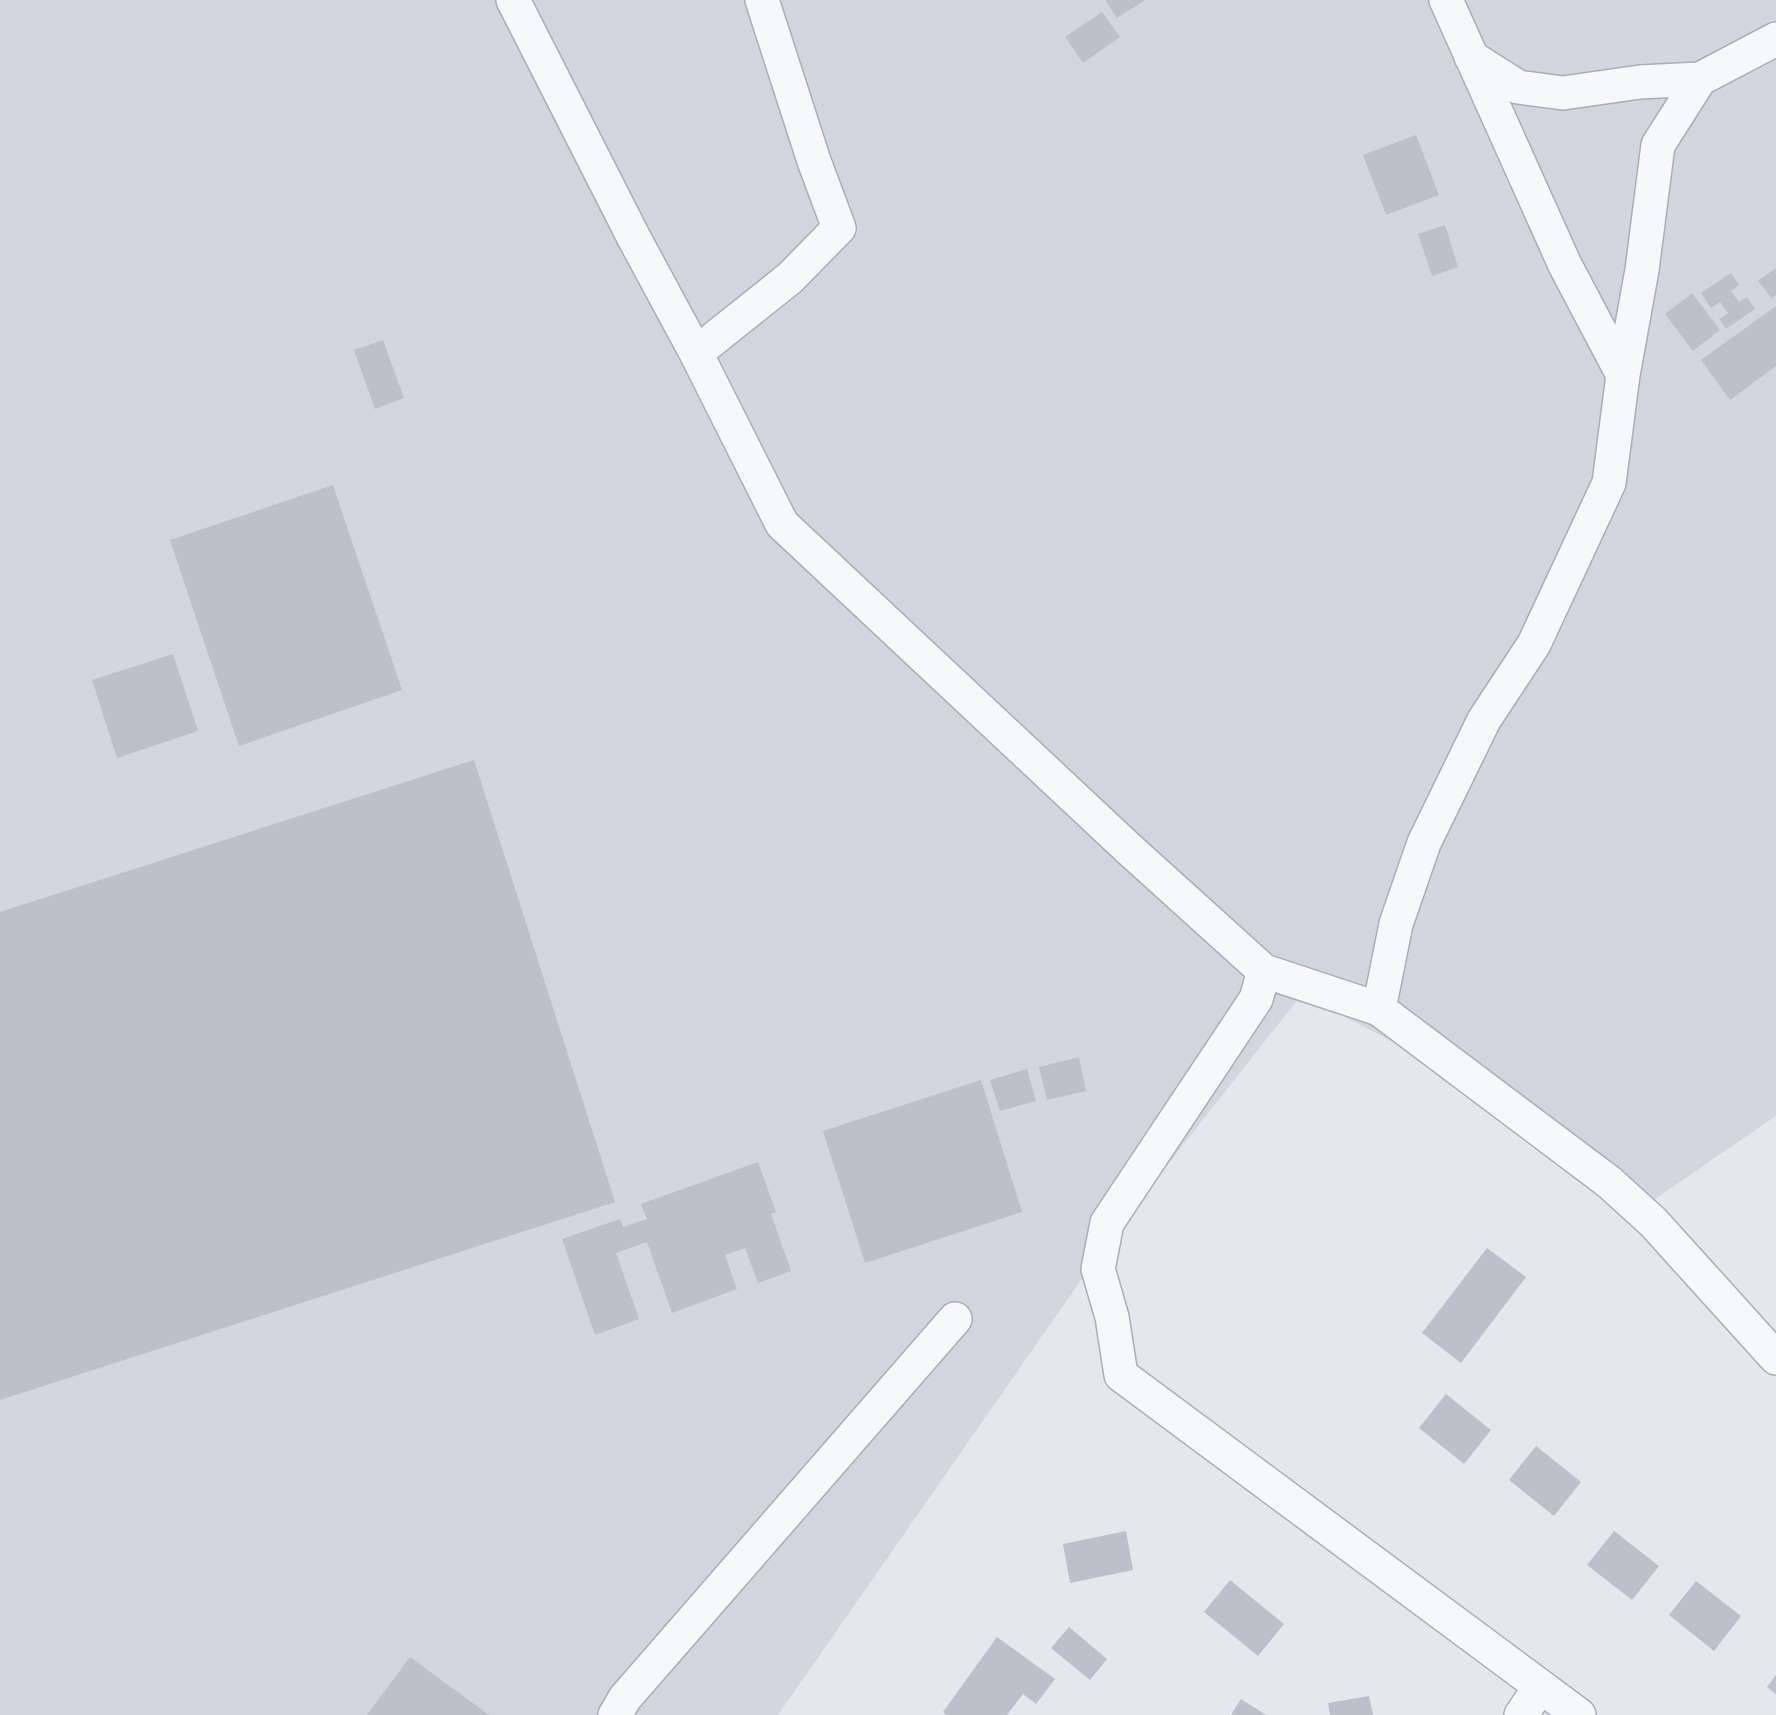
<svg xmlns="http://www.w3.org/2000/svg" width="1776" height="1715" font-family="'Sofia Sans Condensed',sans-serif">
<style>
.built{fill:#d2d6de}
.building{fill:#bbc0ca}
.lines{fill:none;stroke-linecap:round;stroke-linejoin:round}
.minor-casing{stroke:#a9aeb7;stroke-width:36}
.minor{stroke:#f7f8fa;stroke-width:33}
</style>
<rect width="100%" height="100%" fill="#e4e7ec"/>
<path class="built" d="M 0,0 L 1776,0 L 1776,1116 L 1627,1218 L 1473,1084 L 1302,994 L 1113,1234 L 778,1715 L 0,1715 Z"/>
<path class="building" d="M 1105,0 L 1145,0 L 1117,18 Z
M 1102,12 L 1120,37 L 1083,63 L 1065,37 Z
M 1416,135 L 1439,195 L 1386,215 L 1363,155 Z
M 1445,225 L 1458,267 L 1432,276 L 1418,234 Z
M 1776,268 L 1776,295 L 1772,298 L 1758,281 Z
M 1731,273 L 1739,285 L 1731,291 L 1739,302 L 1747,297 L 1755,309 L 1726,329 L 1719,319 L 1728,313 L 1720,302 L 1711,308 L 1701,293 Z
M 1692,293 L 1720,330 L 1693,351 L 1665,314 Z
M 1776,306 L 1776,366 L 1730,400 L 1701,360 Z
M 383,340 L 404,398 L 375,409 L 354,350 Z
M 333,485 L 402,690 L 239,746 L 170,540 Z
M 173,654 L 198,731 L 117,758 L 92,680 Z
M 474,760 L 615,1202 L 0,1400 L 0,912 Z
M 1079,1057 L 1086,1091 L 1047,1100 L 1039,1067 Z
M 1027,1069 L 1036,1101 L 1000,1111 L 990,1080 Z
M 981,1080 L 1022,1212 L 865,1263 L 823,1131 Z
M 758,1162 L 776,1212 L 771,1214 L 791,1271 L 758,1283 L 745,1248 L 725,1255 L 737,1289 L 672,1313 L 647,1242 L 616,1253 L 639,1319 L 595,1335 L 562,1239 L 620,1219 L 623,1227 L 647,1219 L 641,1204 Z
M 1487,1248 L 1526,1277 L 1461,1363 L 1422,1333 Z
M 1446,1394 L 1491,1430 L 1464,1464 L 1419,1428 Z
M 1536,1446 L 1581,1482 L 1554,1516 L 1509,1480 Z
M 1126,1531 L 1133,1570 L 1070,1583 L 1063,1544 Z
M 1614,1531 L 1659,1566 L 1632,1600 L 1587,1565 Z
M 1230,1580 L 1284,1624 L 1258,1656 L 1204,1612 Z
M 1696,1581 L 1741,1616 L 1714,1651 L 1669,1615 Z
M 1069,1627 L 1107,1659 L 1090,1680 L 1051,1648 Z
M 997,1637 L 1055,1679 L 1036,1704 L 1023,1694 L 1007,1715 L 946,1715 L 943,1712 Z
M 410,1657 L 489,1715 L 367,1715 Z
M 1776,1675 L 1776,1694 L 1767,1687 Z
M 1369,1696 L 1373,1715 L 1330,1715 L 1328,1703 Z
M 1241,1699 L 1266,1715 L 1231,1715 Z"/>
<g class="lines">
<defs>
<path id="minor" d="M 513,0 L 634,238 L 696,353 L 782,524 L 1129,849 L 1264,971 L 1379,1009
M 1446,0 L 1565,265 L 1623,375
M 1776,39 L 1700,79 L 1658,145 L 1642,270 L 1623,375 L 1609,483 L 1534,644 L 1484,720 L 1424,843 L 1396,924 L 1379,1009 L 1609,1182 L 1653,1222 L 1776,1358
M 1471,57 L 1518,87 L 1563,93 L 1640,82 L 1700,79
M 696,353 L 790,278 L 839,228 L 814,161 L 762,0
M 1264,971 L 1256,999 L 1107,1223 L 1098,1269 L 1112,1317 L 1121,1375 L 1579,1715
M 615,1715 L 625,1698 L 955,1319
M 1521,1715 L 1540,1687"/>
</defs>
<use href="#minor" class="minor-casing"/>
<use href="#minor" class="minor"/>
</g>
</svg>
